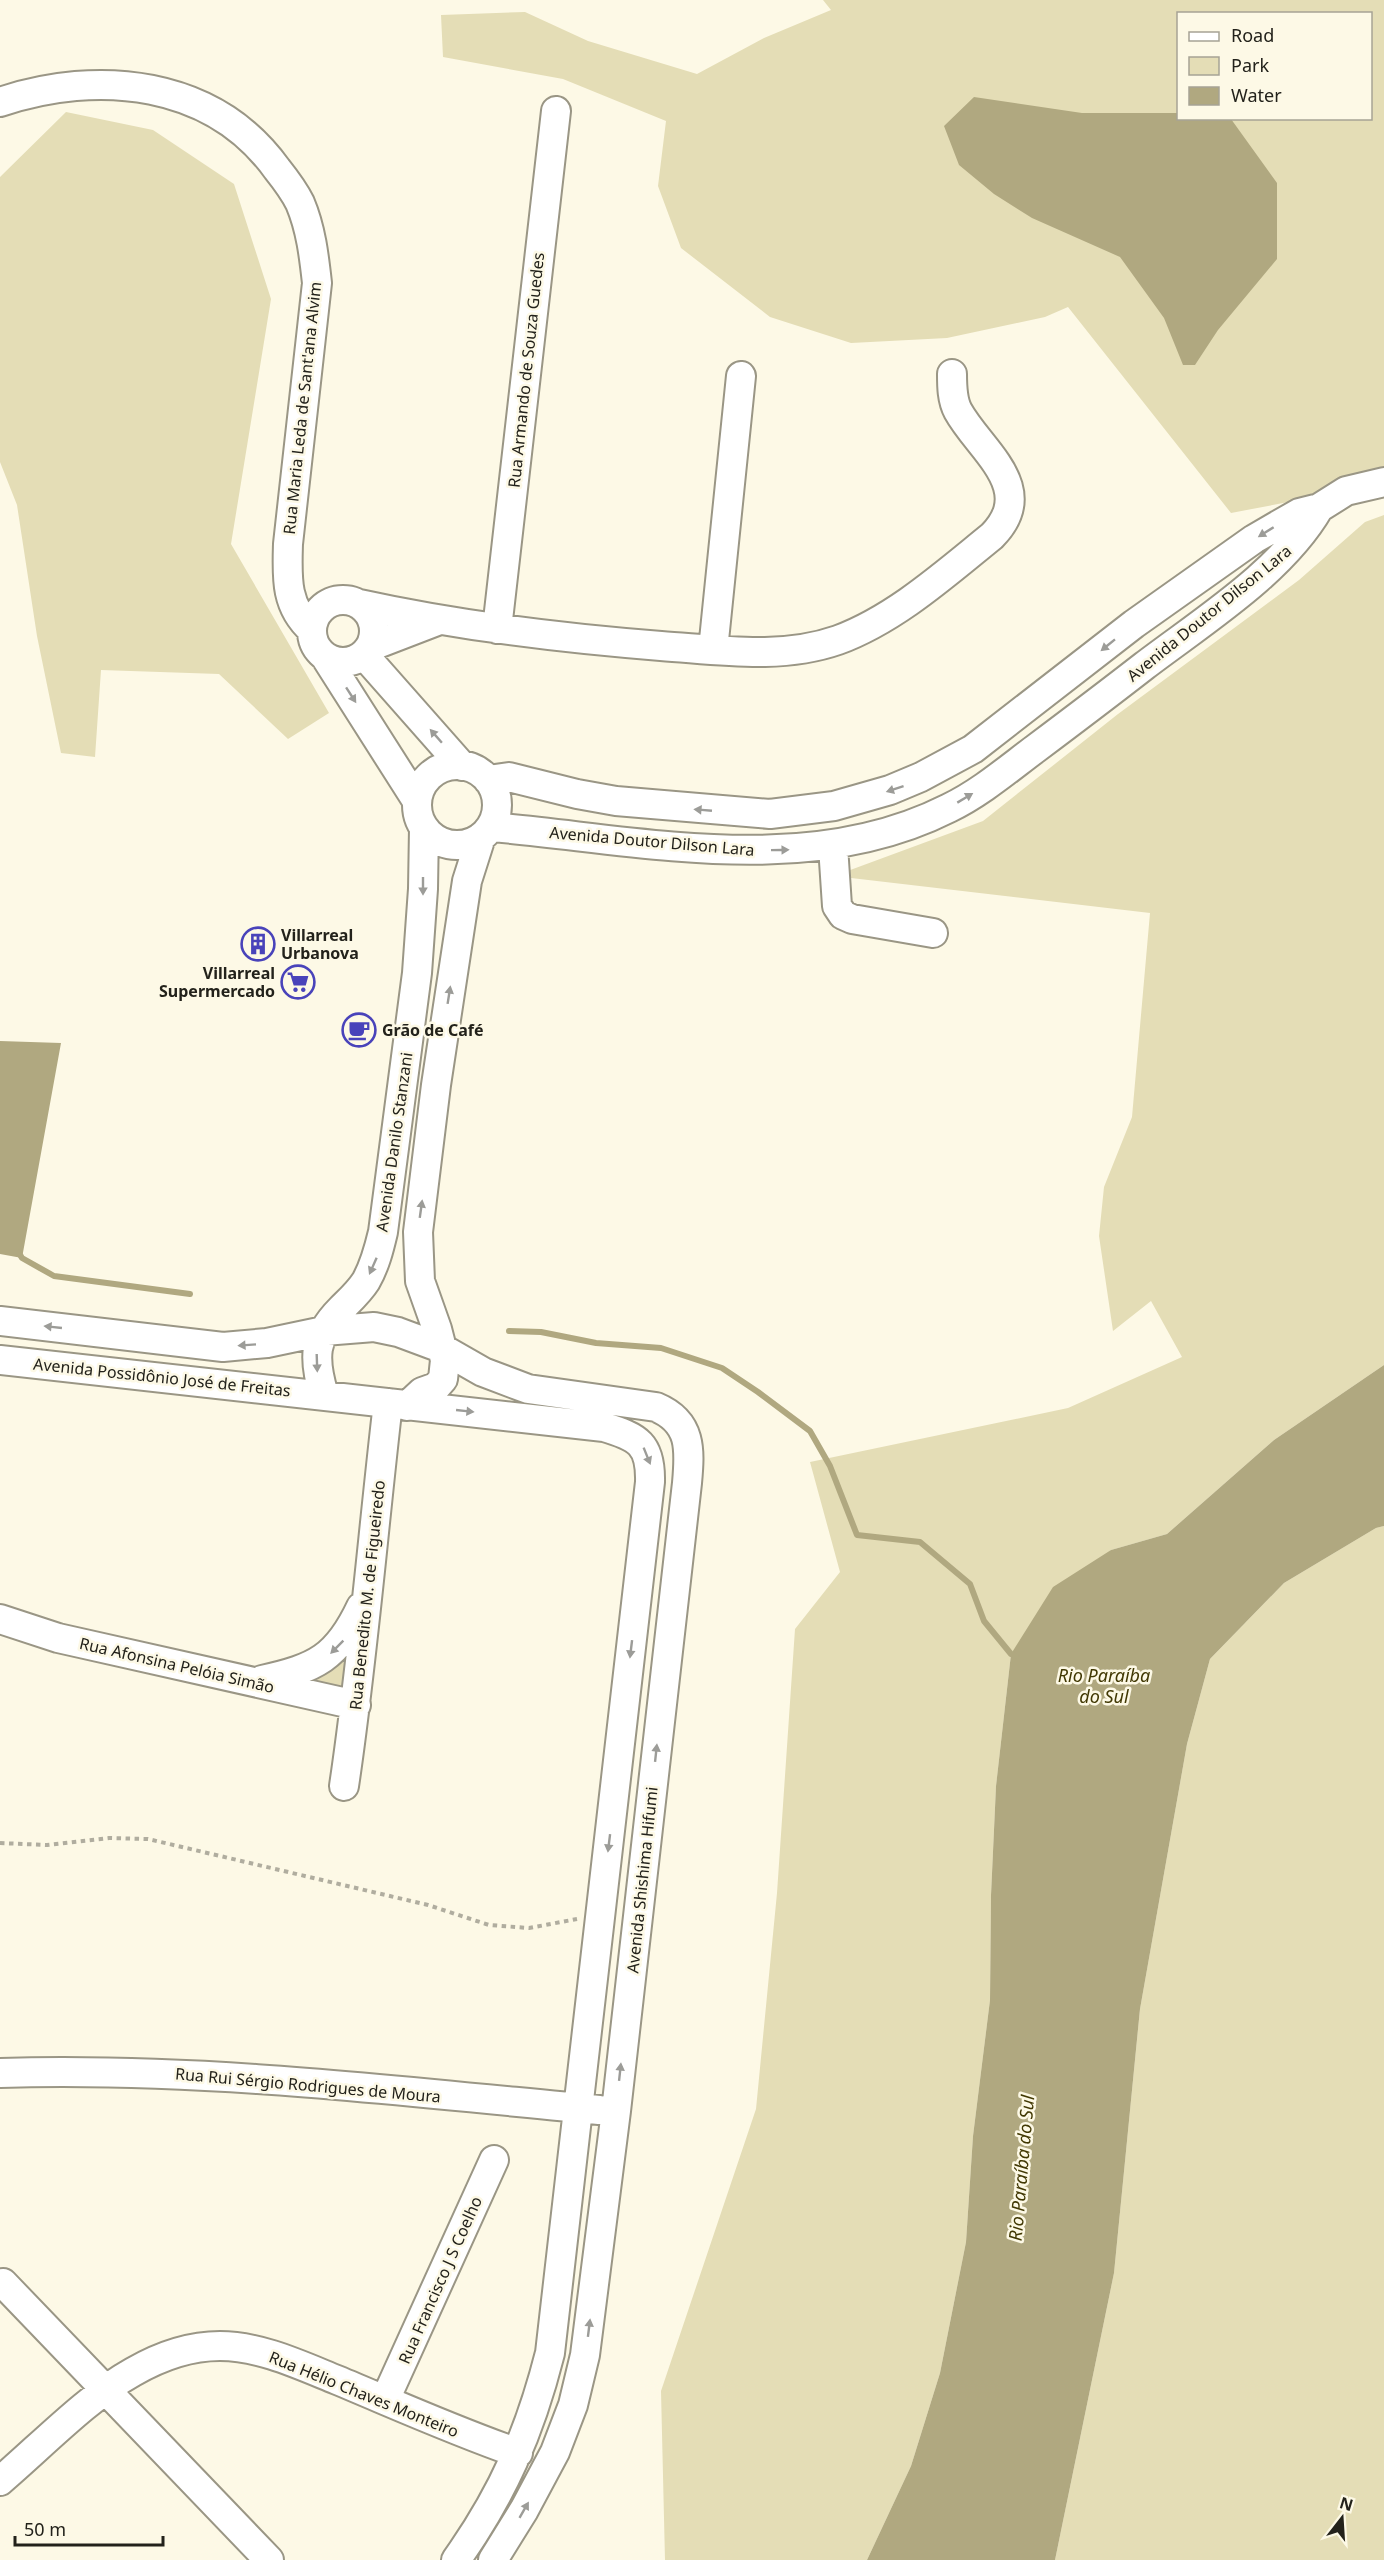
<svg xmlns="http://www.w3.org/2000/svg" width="1384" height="2560" font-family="'Noto Sans',sans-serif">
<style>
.green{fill:#e4ddb6;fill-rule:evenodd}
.water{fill:#b0a880}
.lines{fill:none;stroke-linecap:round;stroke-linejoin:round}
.stream{stroke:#b0a880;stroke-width:6}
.minor-casing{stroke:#9a9685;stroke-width:32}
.path{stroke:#b0ad9f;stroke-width:4;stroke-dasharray:4.5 4.5;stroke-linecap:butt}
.minor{stroke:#fff;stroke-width:28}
.oneway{fill:#9c9c98}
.labels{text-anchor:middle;stroke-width:5;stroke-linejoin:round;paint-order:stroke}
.street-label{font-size:16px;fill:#23221b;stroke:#fdf9e6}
.poi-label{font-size:16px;font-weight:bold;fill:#23221b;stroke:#fdf9e6;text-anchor:start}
.water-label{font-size:18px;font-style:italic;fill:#413803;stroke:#fdf9e6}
</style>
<rect width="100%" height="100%" fill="#fdf9e6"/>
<path class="green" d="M 823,0 L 1384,0 L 1384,480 L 1346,491 L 1231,513 L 1068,307 L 1045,317 L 947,338 L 851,343 L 770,317 L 681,248 L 658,186 L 666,121 L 563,79 L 443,57 L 441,15 L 525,12 L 588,41 L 697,74 L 764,38 L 831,10 ZM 1178,14 L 1370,14 L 1370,118 L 1178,118 Z
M 66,112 L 153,130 L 234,184 L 271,299 L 231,544 L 329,713 L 288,739 L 219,674 L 101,670 L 95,757 L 61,753 L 37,636 L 17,505 L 0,462 L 0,177 Z
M 1384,515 L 1384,1365 L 1274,1440 L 1167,1534 L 1111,1550 L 1011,1654 L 996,1786 L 991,1895 L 990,2000 L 973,2136 L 966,2242 L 940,2373 L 911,2466 L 867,2560 L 665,2560 L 661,2391 L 756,2109 L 777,1893 L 795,1629 L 840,1572 L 810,1462 L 1068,1408 L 1182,1357 L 1151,1301 L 1113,1331 L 1099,1236 L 1104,1187 L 1132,1117 L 1150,913 L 834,876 L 983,821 L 1118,714 L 1299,580 L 1365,522 Z
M 1384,1526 L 1384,2560 L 1055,2560 L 1114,2273 L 1140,2009 L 1187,1744 L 1210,1659 L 1284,1583 L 1376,1528 Z
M 350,1642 L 348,1681 L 342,1691 L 295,1682 Z"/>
<path class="water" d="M 974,97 L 1082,113 L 1178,113 L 1178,118 L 1231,119 L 1277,183 L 1277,259 L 1218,330 L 1195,365 L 1183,365 L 1164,318 L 1120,257 L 1032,218 L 994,194 L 959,165 L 944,126 Z
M 0,1041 L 61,1043 L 22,1258 L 0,1254 Z
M 1384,1365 L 1384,1526 L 1376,1528 L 1284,1583 L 1210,1659 L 1187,1744 L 1140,2009 L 1114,2273 L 1055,2560 L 867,2560 L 911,2466 L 940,2373 L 966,2242 L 973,2136 L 990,2000 L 991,1895 L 996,1786 L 1011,1654 L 1053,1587 L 1111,1550 L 1167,1534 L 1274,1440 Z"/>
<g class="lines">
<path class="stream" d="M 19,1253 L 22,1258 L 54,1276 L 190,1294
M 509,1331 L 541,1332 L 596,1343 L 661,1348 L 722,1368 L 758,1392 L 810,1431 L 830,1466 L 857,1535 L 920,1542 L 970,1584 L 984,1621 L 1011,1654 L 1016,1656"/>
<defs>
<path id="minor" d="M 0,102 C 98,69 213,80 277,169 C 285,179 294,191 300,203 C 311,229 314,256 317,283 L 288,544 C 287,577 285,606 312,630
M312 631a31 31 0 1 1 62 0a31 31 0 1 1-62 0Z
M 359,604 C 459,626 559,638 661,646 C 720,650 781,660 838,640 C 895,619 945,574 992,536 C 1039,488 980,451 958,411 C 952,400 952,386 952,374
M 497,629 L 556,111
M 372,646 L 437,621
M 713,650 L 741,376
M 364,655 L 462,766
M 326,658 L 417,801
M417 805a40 40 0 1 1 80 0a40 40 0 1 1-80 0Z
M 488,780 L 509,777 L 577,794 L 616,801 L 770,814 L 834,806 L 890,790 L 921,777 L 973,749 L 1134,624 L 1254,539 L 1299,513 L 1319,508 L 1346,491 L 1384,482
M 491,827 C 642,840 807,880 949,808 C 980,793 1007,770 1035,749 C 1071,722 1108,694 1144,666 C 1203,621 1282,572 1319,508
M 833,846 L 837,906 L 843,915 L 852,919 L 933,933
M 0,1321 L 223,1347 L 267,1343 L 324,1331 L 374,1327 L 398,1332 L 441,1348 L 483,1372 L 528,1389 L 656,1407 C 692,1422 690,1450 687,1483 L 616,2111 L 585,2355 L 573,2405 L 555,2452 L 524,2510 L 493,2560
M 0,1360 L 604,1427 C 638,1437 651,1444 650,1482 L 550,2353 C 530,2432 503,2494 456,2560
M 324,1395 C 313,1359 313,1337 341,1309 C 350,1300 359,1292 366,1281 C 375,1265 379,1249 383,1232 L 417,973 L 423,889 L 424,828
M 407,1406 L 422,1392 L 436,1387 L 443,1379 L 445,1360 L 437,1329 L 420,1281 L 418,1232 L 436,1085 L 467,881 L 481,837
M 0,1619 L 58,1638 L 356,1705
M 262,1680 C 316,1668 337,1658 361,1607
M 344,1786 C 363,1659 373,1531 388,1403
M 0,2073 C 200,2067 400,2091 599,2110
M 3,2283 L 269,2560
M 385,2400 L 494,2160
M 0,2481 C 40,2447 88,2397 133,2372 C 159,2357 190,2346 220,2346 C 260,2346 300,2365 337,2380 C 397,2405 457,2432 518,2453"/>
</defs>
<use href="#minor" class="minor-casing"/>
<path class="path" d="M 0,1843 L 47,1845 L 109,1838 L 148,1839 L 428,1905 L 489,1925 L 529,1928 L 577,1919"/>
<use href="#minor" class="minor"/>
</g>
<defs><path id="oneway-solid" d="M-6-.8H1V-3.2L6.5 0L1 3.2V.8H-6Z" transform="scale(1.5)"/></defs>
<g class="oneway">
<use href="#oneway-solid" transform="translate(1266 532) rotate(148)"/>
<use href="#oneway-solid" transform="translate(1108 645) rotate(141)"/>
<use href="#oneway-solid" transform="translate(351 695) rotate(57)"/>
<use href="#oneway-solid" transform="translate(436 736) rotate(-131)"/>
<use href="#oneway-solid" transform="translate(895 789) rotate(162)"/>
<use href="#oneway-solid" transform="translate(965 798) rotate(-31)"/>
<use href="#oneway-solid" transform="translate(703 810) rotate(-175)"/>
<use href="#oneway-solid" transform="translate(780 850) rotate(-1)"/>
<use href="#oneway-solid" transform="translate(423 886) rotate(90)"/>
<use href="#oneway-solid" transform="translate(449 995) rotate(-81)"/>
<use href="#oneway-solid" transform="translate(421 1209) rotate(-82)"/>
<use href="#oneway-solid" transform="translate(373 1266) rotate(114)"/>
<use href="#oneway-solid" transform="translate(53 1327) rotate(-174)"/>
<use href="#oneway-solid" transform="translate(247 1345) rotate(176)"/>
<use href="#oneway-solid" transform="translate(317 1363) rotate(88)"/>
<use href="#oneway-solid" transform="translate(465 1411) rotate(6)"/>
<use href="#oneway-solid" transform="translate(647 1456) rotate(68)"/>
<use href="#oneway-solid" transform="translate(337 1647) rotate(135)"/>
<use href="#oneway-solid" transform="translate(631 1649) rotate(97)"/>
<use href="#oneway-solid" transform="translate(656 1753) rotate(-84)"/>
<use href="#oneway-solid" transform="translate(609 1843) rotate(97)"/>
<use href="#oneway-solid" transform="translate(620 2072) rotate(-84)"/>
<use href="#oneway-solid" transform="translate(589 2328) rotate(-83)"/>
<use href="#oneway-solid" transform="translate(524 2510) rotate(-60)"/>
</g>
<defs>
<symbol id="building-ring" viewBox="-11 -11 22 22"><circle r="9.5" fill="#fdf9e6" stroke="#4943ba" stroke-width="1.5"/><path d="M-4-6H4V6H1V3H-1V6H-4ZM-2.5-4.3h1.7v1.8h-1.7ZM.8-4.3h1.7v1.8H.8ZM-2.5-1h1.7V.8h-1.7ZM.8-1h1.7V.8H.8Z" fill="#4943ba"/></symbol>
<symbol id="supermarket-ring" viewBox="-11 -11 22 22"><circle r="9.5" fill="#fdf9e6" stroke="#4943ba" stroke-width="1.5"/><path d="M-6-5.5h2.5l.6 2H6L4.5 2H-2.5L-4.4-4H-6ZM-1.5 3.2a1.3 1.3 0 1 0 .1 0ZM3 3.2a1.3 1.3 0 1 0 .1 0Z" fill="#4943ba"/></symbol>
<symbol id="cafe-ring" viewBox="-11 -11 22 22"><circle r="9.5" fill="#fdf9e6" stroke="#4943ba" stroke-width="1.5"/><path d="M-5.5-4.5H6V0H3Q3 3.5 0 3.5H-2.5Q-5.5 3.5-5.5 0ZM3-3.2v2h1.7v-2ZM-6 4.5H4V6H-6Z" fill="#4943ba"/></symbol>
</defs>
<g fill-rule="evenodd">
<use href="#building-ring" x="239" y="925" width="38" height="38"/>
<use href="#supermarket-ring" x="279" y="963" width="38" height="38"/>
<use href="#cafe-ring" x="340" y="1011" width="38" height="38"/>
</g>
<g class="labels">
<g class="street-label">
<text transform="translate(526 370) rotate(-84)" y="6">Rua Armando de Souza Guedes</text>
<text transform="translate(302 408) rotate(-84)" y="6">Rua Maria Leda de Sant'ana Alvim</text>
<text transform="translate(1209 613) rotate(-39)" y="6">Avenida Doutor Dilson Lara</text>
<text transform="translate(652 841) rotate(5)" y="6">Avenida Doutor Dilson Lara</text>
<text transform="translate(394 1142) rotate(-82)" y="6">Avenida Danilo Stanzani</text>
<text transform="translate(162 1377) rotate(6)" y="6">Avenida Possidônio José de Freitas</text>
<text transform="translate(367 1595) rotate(-84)" y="6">Rua Benedito M. de Figueiredo</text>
<text transform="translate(177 1665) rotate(13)" y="6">Rua Afonsina Pelóia Simão</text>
<text transform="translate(642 1880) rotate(-84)" y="6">Avenida Shishima Hifumi</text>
<text transform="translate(308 2085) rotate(5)" y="6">Rua Rui Sérgio Rodrigues de Moura</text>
<text transform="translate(440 2280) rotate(-66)" y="6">Rua Francisco J S Coelho</text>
<text transform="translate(364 2394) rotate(22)" y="6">Rua Hélio Chaves Monteiro</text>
</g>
<g class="poi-label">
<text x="281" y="941">Villarreal<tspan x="281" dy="18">Urbanova</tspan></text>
<text x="275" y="979" text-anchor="end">Villarreal<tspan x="275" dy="18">Supermercado</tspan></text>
<text x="382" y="1036">Grão de Café</text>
</g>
<g class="water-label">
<text x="1104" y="1682">Rio Paraíba<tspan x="1104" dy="21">do Sul</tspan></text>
<text transform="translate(1022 2168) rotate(-85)" y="6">Rio Paraíba do Sul</text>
</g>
</g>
<rect x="1177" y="12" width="195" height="108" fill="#fdf9e6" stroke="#a6a395" stroke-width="1.5"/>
<rect x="1189" y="32" width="30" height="9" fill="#ffffff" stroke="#a6a395" stroke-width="1.5"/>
<text x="1231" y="42" font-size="18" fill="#23221b">Road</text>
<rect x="1189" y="57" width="30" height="18" fill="#e4ddb6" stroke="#a6a395" stroke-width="1.5"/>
<text x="1231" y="72" font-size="18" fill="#23221b">Park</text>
<rect x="1189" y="87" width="30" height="18" fill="#b0a880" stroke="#a6a395" stroke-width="1.5"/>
<text x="1231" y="102" font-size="18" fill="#23221b">Water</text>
<g transform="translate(1342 2518) rotate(17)" stroke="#fdf9e6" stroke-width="4.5" paint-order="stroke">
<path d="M0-4.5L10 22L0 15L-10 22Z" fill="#23221b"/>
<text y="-9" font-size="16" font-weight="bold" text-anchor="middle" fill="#23221b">N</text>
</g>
<path d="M15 2536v9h148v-9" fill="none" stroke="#23221b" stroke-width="3"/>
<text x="24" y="2536" font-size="18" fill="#23221b" stroke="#fdf9e6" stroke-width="4.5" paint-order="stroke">50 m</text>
</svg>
